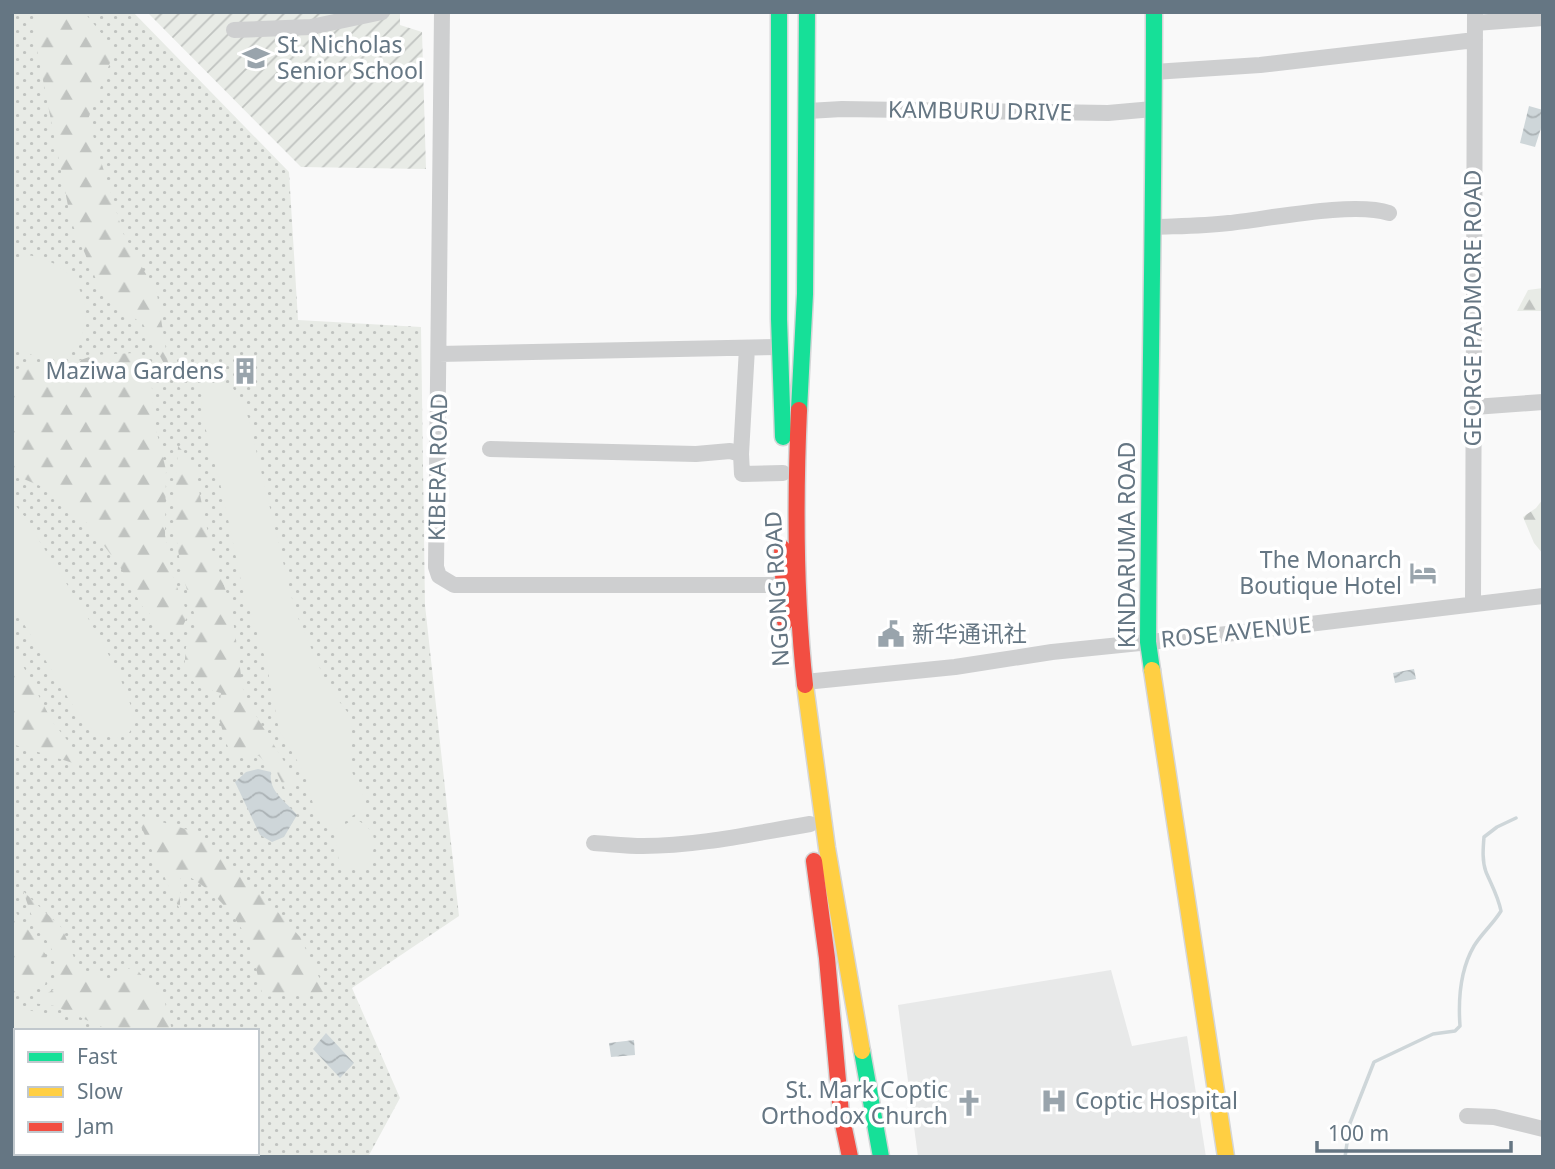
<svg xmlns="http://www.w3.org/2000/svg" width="1555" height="1169" font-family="'Noto Sans','Noto Sans SC',sans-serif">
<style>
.built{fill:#e8e9e9}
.grass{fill:url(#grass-dots);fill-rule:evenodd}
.forest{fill:url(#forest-firs)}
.garden{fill:url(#garden-furrows)}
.pitch{fill:#e8ebe6}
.water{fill:url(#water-waves)}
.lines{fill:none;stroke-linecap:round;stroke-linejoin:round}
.stream{stroke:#ced6d9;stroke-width:3.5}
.fast-casing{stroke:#d5d6d7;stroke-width:19}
.slow-casing{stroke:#d5d6d7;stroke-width:19}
.jam-casing{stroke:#d5d6d7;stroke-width:19}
.street{stroke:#cecfd0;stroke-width:16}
.fast{stroke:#16e098;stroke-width:16}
.slow{stroke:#ffcf43;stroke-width:16}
.jam{stroke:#f24e42;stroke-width:16}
.labels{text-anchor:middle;stroke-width:7;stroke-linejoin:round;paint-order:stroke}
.poi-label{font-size:23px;fill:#657683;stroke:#fff;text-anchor:start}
.street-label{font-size:23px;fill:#657683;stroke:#fff}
</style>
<defs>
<pattern id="grass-dots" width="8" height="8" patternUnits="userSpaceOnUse" patternTransform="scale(1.75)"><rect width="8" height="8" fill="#e8ebe6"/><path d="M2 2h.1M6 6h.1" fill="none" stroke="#c0c3c0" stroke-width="1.8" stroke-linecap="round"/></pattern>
<pattern id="forest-firs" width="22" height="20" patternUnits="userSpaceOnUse" patternTransform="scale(1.75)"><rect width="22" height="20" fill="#e8ebe6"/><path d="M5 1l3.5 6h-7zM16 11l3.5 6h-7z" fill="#c0c3c0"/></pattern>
<pattern id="garden-furrows" width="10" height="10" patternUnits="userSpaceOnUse" patternTransform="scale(1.75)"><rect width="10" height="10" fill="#e8ebe6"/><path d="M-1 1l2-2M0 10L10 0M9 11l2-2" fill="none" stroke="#c0c3c0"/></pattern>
<pattern id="water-waves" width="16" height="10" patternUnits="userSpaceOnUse" patternTransform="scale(1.75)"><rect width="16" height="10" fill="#ced6d9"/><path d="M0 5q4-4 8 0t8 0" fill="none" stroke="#abb2b5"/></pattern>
</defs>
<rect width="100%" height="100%" fill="#f9f9f9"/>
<path class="built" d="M 1111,970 L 1132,1046 L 1187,1036 L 1206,1157 L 918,1157 L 898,1005 Z"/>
<path class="grass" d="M 12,12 L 133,12 L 289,172 L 298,320 L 421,327 L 425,605 L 459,916 L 352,988 L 400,1098 L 368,1157 L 12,1157 ZM 16,1031 L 257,1031 L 257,1153 L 16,1153 Z"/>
<path class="forest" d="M 38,12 L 84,12 L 115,50 L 88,119 L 123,233 L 157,294 L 170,375 L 143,324 L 104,298 L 71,221 L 34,35 Z
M 1543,288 L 1543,311 L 1517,311 L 1528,290 Z
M 134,353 L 146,361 L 151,374 L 154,421 L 166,470 L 165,535 L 172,574 L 188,615 L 182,628 L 163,628 L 142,606 L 120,567 L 88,524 L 45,488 L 12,474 L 12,372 L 24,366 L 66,365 L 95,355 Z
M 178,446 L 193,462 L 211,547 L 231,606 L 244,696 L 296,781 L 285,789 L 277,773 L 259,756 L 231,757 L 218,716 L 221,693 L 198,687 L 184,671 L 186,647 L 197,623 L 181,570 L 174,521 Z
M 1543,499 L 1543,554 L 1534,543 L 1523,517 L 1536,508 Z
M 12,645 L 52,721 L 89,768 L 12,744 Z
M 135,814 L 192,831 L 229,864 L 271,904 L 300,937 L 326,992 L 263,997 C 257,975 253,947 241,928 C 227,905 204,883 180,872 L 180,910 Z
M 23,891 L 62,928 L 79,970 L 109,979 L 134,966 L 165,1003 L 172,1030 L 117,1031 L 102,1027 L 55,1006 L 32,1003 L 54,989 L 58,960 L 31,914 Z
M 12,907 L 46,955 L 49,970 L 45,985 L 14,997 L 12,997 Z
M 12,1066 L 16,1068 L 16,1153 L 44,1153 L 40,1157 L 12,1157 Z
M 116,1153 L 182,1153 L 181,1157 L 117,1157 Z"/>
<path class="garden" d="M 147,12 L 400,12 L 400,25 L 422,32 L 426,169 L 301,167 Z"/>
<path class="pitch" d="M 28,255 C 122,271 90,400 12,344 L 12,265 L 16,259 Z
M 219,380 L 232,386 L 248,417 L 295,611 L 328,687 L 352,718 L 351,770 L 366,801 L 364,809 L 340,823 L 332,825 L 321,824 L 316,815 L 305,774 L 279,730 L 266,661 L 242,586 L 223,495 L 202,415 L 201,402 L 203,388 Z
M 12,501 L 25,517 C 62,581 117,651 136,722 L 129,733 L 117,738 L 103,736 L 90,727 L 71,703 L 12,604 Z
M 355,819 C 377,830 378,841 369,863 C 358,869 350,871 339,863 L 335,833 L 336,829 Z
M 12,1006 L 57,1017 L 97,1031 L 16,1031 L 16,1049 L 12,1048 Z"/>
<path class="water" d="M 1529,106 L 1543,110 L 1543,122 L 1535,147 L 1520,143 Z
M 1414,669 L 1416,679 L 1395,683 L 1393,673 Z
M 258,769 L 271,772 C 268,792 286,801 297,815 L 284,837 L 272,842 L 260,835 L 235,782 L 246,772 Z
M 326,1033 L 354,1063 L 340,1078 L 313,1049 Z
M 634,1040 L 635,1055 L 611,1057 L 609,1043 Z"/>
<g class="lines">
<path class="stream" d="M 1345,1157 L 1350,1123 L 1374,1062 L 1433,1034 L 1455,1031 L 1460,1026 C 1458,998 1460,970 1474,946 C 1482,933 1493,924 1501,911 C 1498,896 1492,886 1486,872 C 1482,861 1483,849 1484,837 L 1497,827 L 1516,818"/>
<defs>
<path id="fast" d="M 779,12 L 779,319 L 783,437
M 799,410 L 805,294 L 807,12
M 1152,670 L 1148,642 C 1149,432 1154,222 1154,12
M 862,1051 L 881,1157"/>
<path id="slow" d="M 1152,670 L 1226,1157
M 805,685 L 827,848 L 862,1051"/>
<path id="jam" d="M 799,410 C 795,501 795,594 805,685
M 782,548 L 785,622
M 814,861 L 827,958 L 841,1114 L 850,1157"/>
</defs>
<use href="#fast" class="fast-casing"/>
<use href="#slow" class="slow-casing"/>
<use href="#jam" class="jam-casing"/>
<path class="street" d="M 442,12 L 436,567 L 439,576 L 454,585 L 782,585
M 1475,23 L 1543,18
M 234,30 L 311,27 L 382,12
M 1154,72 L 1260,65 L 1475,40
M 808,111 L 842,109 L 1108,113 L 1153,109
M 1154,227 C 1179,226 1204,226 1229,223 C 1268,219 1354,201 1389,213
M 439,354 L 780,347
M 1474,407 L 1543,402
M 490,449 L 696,454 L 730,451 L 741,454 L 742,474 L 783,473
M 741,454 L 747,348
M 1473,603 L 1475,12
M 805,682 L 955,667 L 1052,652 L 1218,635 L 1543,596
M 594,843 C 610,844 627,846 643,846 C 699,846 755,833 810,824
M 1467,1116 L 1494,1117 L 1543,1129"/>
<use href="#fast" class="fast"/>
<use href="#slow" class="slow"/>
<use href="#jam" class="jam"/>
</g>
<defs>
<symbol id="school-bare" viewBox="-9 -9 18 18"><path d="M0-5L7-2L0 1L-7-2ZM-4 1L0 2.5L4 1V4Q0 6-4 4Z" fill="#99a4ac" stroke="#fff" stroke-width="2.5" paint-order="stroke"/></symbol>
<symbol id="building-bare" viewBox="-9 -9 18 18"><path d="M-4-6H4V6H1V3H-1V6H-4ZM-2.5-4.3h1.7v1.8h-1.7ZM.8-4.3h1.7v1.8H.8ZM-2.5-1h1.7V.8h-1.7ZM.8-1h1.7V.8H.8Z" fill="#99a4ac" stroke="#fff" stroke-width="2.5" paint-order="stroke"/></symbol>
<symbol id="hotel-bare" viewBox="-9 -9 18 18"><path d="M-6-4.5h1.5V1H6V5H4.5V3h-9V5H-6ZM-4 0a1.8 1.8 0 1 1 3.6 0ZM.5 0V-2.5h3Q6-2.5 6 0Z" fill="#99a4ac" stroke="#fff" stroke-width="2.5" paint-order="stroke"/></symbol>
<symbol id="civic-bare" viewBox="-9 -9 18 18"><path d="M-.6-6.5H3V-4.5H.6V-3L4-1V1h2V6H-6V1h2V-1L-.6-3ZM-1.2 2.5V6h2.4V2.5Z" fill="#99a4ac" stroke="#fff" stroke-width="2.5" paint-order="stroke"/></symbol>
<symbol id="hospital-bare" viewBox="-9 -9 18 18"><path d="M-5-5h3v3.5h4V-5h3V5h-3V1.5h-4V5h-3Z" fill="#99a4ac" stroke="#fff" stroke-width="2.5" paint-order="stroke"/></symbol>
<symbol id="church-bare" viewBox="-9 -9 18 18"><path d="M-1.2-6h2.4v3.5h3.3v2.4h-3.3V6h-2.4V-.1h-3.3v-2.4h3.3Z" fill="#99a4ac" stroke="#fff" stroke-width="2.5" paint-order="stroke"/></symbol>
</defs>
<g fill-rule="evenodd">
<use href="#school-bare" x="237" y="39" width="38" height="38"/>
<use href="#building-bare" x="226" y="352" width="38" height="38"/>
<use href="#hotel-bare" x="1404" y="554" width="38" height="38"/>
<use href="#civic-bare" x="872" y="615" width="38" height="38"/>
<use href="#hospital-bare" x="1035" y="1082" width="38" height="38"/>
<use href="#church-bare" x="950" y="1084" width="38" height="38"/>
</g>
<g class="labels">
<g class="poi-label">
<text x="277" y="53">St. Nicholas<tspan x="277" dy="26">Senior School</tspan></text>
<text x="224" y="379" text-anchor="end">Maziwa Gardens</text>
<text x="1402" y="568" text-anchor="end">The Monarch<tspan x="1402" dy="26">Boutique Hotel</tspan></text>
<text x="912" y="642">新华通讯社</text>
<text x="948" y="1098" text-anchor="end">St. Mark Coptic<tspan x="948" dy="26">Orthodox Church</tspan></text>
<text x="1075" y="1109">Coptic Hospital</text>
</g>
<g class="street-label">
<text transform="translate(980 111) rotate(1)" y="8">KAMBURU DRIVE</text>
<text transform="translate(1473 308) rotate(-90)" y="8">GEORGE PADMORE ROAD</text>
<text transform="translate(438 467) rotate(-89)" y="8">KIBERA ROAD</text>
<text transform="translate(1127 545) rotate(-90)" y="8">KINDARUMA ROAD</text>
<text transform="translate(777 589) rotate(-93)" y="8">NGONG ROAD</text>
<text transform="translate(1236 632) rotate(-6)" y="8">ROSE AVENUE</text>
</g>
</g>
<rect width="1555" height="1169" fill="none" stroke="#657683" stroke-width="28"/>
<rect x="14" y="1029" width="245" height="126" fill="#ffffff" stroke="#c1c8cd" stroke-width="2"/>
<rect x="28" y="1052" width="35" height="10" fill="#16e098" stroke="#c1c8cd" stroke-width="2"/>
<text x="77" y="1064" font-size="21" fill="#657683">Fast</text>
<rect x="28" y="1087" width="35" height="10" fill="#ffcf43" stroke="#c1c8cd" stroke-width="2"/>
<text x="77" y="1099" font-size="21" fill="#657683">Slow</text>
<rect x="28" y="1122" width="35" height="10" fill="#f24e42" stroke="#c1c8cd" stroke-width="2"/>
<text x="77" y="1134" font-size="21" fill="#657683">Jam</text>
<path d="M1317 1141v10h194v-10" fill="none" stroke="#657683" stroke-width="3.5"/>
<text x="1328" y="1141" font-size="21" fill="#657683" stroke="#ffffff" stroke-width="5" paint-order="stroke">100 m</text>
</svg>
